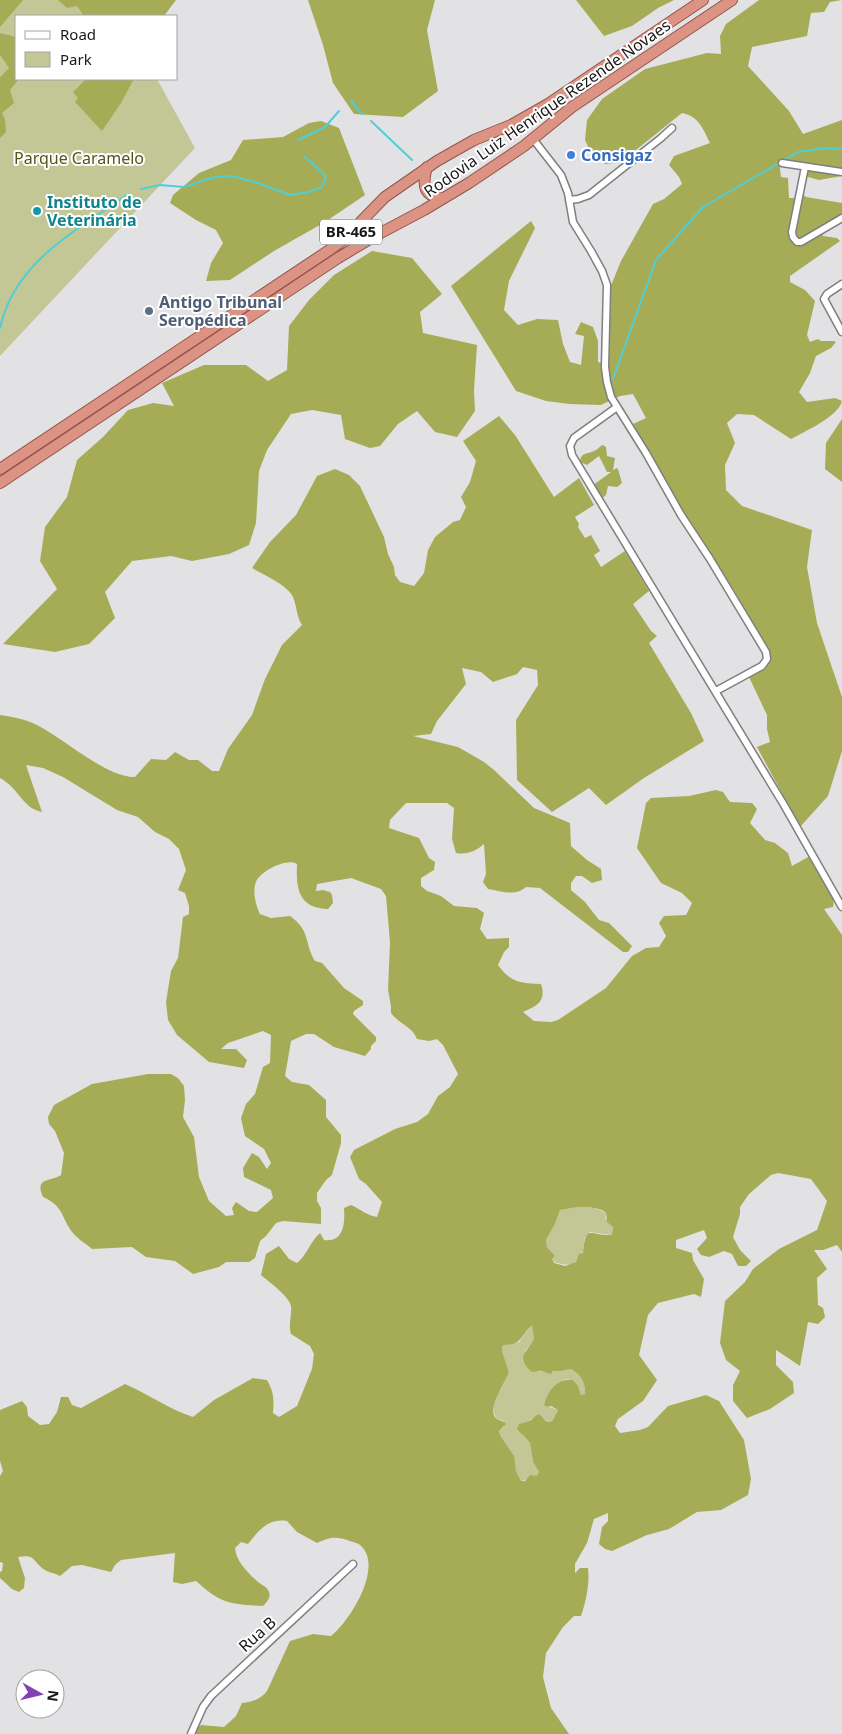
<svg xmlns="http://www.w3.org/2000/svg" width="842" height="1734" font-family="'Noto Sans',sans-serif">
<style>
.green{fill:#c3c795}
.forest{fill:#a6ac56;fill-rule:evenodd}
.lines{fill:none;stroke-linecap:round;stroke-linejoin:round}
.stream{stroke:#50ced5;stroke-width:2}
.minor-casing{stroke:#7f7f81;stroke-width:9}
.trunk-casing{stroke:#92564a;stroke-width:12}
.minor{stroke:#fff;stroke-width:6}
.trunk{stroke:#dc9384;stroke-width:10}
.shop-dot{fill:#3f7fe0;stroke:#fff;stroke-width:2}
.culture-dot{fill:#0f9aa8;stroke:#fff;stroke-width:2}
.service-dot{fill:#5c6f8a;stroke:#fff;stroke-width:2}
.labels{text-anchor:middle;stroke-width:4;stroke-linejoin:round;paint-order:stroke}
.shield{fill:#fff;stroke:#5d5d5e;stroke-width:1}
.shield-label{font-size:15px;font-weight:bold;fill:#181819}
.street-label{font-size:16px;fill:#181819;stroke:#fff}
.shop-label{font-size:16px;font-weight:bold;fill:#366cbe;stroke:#fff;text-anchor:start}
.park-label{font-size:16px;fill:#525516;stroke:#fff}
.culture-label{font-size:16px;font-weight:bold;fill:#0d838f;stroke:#fff;text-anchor:start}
.service-label{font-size:16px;font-weight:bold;fill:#4e5e75;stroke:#fff;text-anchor:start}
</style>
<rect width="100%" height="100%" fill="#e2e2e5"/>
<path class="green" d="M 0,0 L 105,0 L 116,16 L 16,16 L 16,79 L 157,79 L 195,148 L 0,356 Z
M 578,1207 C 588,1207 599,1207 606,1214 L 605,1218 L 613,1227 L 612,1235 L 590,1232 L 585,1237 C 583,1242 585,1248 582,1253 C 576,1267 567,1266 554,1262 L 552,1259 L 554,1256 L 547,1247 L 546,1240 L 555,1224 L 560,1210 Z
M 532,1324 L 534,1339 C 531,1344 526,1349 525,1353 C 524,1355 524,1358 525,1361 C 526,1378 560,1370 571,1369 C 580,1374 586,1383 585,1394 L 581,1396 L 579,1389 L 569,1379 C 555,1380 548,1392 544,1405 L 558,1410 L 553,1420 L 550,1422 C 547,1421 545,1419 542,1418 C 529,1414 525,1425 522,1435 L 530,1443 L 533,1462 L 539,1472 L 538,1476 L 521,1481 L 516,1471 L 512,1453 L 500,1435 L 499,1431 L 504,1427 L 504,1421 C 480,1417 505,1384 509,1372 L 502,1351 L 502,1347 L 504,1345 L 519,1342 Z"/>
<path class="forest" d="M 0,0 L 23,0 L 0,27 Z
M 58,0 L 176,0 L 164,16 L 84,16 L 77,6 L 67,8 Z
M 308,0 L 435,0 L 427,30 L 438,91 L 403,117 L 354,114 L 333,83 L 323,45 Z
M 576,0 L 674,0 L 658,8 L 632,26 L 604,36 Z
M 759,0 L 842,0 L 830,2 L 824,12 L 811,13 L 807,36 L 752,47 L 748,66 L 789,111 L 803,134 L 842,120 L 842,176 L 819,180 L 808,177 L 801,162 L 779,160 L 781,177 L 788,178 L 789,198 L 799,198 L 802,195 L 804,195 L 806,197 L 842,203 L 842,221 L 822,231 L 823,236 L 837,238 L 840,241 L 790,276 L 790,282 L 805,290 L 815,301 L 807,335 L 810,342 L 818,339 L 821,341 L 833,341 L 836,342 L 831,348 L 816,356 L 810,373 L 799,392 L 807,402 L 835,398 L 842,401 C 838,417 805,431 791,439 L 754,415 L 737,414 L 727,423 L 735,443 L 725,465 L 726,490 L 742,506 L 812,530 L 807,567 L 817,623 L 842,697 L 842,751 L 828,796 L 800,827 L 757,747 L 770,742 L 767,729 L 767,715 L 749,677 L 771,657 L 735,592 L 677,502 L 633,424 L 646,418 L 633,394 L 620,396 L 601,405 L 569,404 L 546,401 L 516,391 L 451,286 L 531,221 L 535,228 L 509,281 L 504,310 L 518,325 L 537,319 L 558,320 L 563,344 L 570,362 L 581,365 L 584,336 L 575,334 L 581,322 L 593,327 L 598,341 L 598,362 L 607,365 L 610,288 L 621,261 L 653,204 L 664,199 L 682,184 L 679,177 L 669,165 L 674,156 L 710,143 C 703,128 698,116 682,113 L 621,162 L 605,164 L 592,155 L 585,140 L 587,120 L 602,99 L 645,69 L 707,53 L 721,54 L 720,36 L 726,24 Z
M 0,33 L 16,37 L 16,79 L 19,79 L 10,90 L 14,103 L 2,113 L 5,119 L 6,132 L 0,138 L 0,77 L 9,68 L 0,55 Z
M 84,79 L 134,79 L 121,103 L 102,131 L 75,102 L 78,98 L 73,92 L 85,80 Z
M 321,121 L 339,128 L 365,195 L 325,222 L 274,251 L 230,280 L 206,281 L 211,263 L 223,243 L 216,230 L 196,220 L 170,203 L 173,195 L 199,173 L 231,160 L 243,140 L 283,137 L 309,123 Z
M 372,251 L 412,258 L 442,294 L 420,312 L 423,333 L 477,345 L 474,390 L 475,411 L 457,437 L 435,432 L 417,411 L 398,424 L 380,446 L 370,448 L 345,439 L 341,415 L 312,410 L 291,414 L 267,450 L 259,471 L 256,523 L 249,545 L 229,554 L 192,561 L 171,556 L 132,561 L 105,592 L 115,618 L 89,644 L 55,652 L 3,644 L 57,589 L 40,561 L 45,527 L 67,497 L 77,460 L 103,437 L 128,410 L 153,403 L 174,406 L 162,383 L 204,365 L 246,365 L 268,381 L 287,370 L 289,326 L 309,300 L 334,275 Z
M 499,416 L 515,435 L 554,497 L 579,478 L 594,505 L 575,517 L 579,524 L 578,527 L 585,538 L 591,535 L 600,551 L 594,555 L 601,567 L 625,551 L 649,591 L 633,604 L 651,631 L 657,636 L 649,643 L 691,713 L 704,741 L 644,778 L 606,805 L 589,788 L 552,812 L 517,780 L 516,720 L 538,685 L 537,670 L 523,667 L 517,674 L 493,682 L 481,672 L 462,668 L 466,684 L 437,721 L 431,734 L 413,736 L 458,747 L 484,762 L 494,770 L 534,808 L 570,823 L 571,846 L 587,860 L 601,869 L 602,880 L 592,883 L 582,876 L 576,876 L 571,883 L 571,890 L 585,902 L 599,920 L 609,923 L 632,946 L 628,952 L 623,952 L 540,888 L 526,887 C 514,897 502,891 488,889 L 483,882 L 486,874 L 484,844 C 476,851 467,855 456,853 L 452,839 L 454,808 L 447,803 L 406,803 L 390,820 L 389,828 L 419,838 L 429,858 L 435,862 L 434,870 L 421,878 L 421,886 L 427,891 L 441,896 L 454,906 L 477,908 L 484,913 L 480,929 L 487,939 L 509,938 L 509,947 L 504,952 L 498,965 C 511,983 520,983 541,984 C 547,1002 536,1006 523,1012 L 534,1021 L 551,1022 L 558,1020 L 606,988 L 632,956 L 646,948 L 659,947 L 666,936 L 659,923 L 664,916 L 686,915 L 692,903 L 682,893 L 661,883 L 637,848 L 646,803 L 651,798 L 689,796 L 716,790 L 723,792 L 730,802 L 752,803 L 757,809 L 750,823 L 765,840 L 775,843 L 788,853 L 792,866 L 810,856 C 817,868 837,894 833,907 L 824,909 L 842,935 L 842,1252 L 837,1245 L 823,1250 L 814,1250 L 827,1269 L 817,1278 L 818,1305 L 823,1308 L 825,1317 L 818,1324 L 808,1322 L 800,1366 L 776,1350 L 776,1365 L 793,1382 L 794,1393 L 770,1409 L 747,1418 L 733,1401 L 733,1385 L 740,1371 L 726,1360 L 720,1343 L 725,1301 L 745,1282 L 753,1269 L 779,1249 L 817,1230 L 827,1201 L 811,1179 L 778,1173 L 771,1175 L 749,1194 L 740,1207 L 740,1214 L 733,1237 L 740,1250 L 751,1261 L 746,1266 L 738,1266 L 732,1254 L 724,1251 L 709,1257 L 701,1255 L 697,1249 L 707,1238 L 704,1230 L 676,1240 L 676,1248 L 692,1253 L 693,1260 L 704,1279 L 701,1297 L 694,1294 L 658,1303 L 648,1315 L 639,1355 L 657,1380 L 643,1401 L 618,1419 L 615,1426 L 620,1433 L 640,1430 L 648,1427 L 668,1406 L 706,1395 L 719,1401 L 744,1440 L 751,1479 L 748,1495 L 721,1510 L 697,1512 L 669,1529 L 647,1535 L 612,1551 L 605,1549 L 599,1544 L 602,1527 L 608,1521 L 608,1513 L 594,1519 L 587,1543 L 575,1564 L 575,1573 L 580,1568 L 588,1568 C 590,1582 586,1602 581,1616 L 574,1616 L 563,1627 L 546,1653 L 543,1677 L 551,1708 L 569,1734 L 190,1734 L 201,1725 L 224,1727 L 236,1716 L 242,1703 C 253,1701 260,1700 267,1691 L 290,1641 L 313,1634 L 331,1636 C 349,1622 385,1566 360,1545 C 358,1543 353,1542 350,1541 C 335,1536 331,1537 317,1543 L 297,1532 L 287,1521 C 268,1518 259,1530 248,1544 L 241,1542 L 235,1548 C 236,1561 247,1572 257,1581 C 261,1585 267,1586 269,1592 C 271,1598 267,1602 263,1606 C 230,1604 221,1604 196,1581 L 182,1584 L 173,1582 L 175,1553 L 121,1560 L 115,1565 L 111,1572 L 82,1565 L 72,1566 L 60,1576 C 55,1573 46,1572 42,1568 C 32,1559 34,1554 18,1557 L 25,1578 L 24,1588 L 19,1592 L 12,1589 L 0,1578 L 0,1572 L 2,1571 L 3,1563 L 0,1562 L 0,1476 L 3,1471 L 0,1461 L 0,1410 L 22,1401 L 27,1407 L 28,1416 L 40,1425 L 49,1424 L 57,1412 L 61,1397 L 68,1397 L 72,1405 L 81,1408 L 125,1384 C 148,1394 169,1409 193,1417 L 214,1400 L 253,1378 L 267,1380 C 274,1392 274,1400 273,1413 L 279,1417 L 297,1406 L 312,1369 L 314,1354 L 310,1346 L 291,1334 C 288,1324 292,1316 291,1306 C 289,1296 269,1282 261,1275 L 266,1254 L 279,1246 L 289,1259 L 297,1263 C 307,1255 310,1242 320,1233 L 324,1240 C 344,1243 345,1223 344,1208 L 351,1205 C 360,1209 368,1216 377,1217 L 382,1202 L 366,1184 L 359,1179 L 350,1157 L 354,1150 L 395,1129 L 417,1122 L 428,1114 L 438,1096 L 450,1087 L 458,1074 L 443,1045 L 437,1039 L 429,1041 L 417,1039 C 413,1027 399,1024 391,1013 L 391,1006 L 388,990 L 390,942 L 386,896 L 381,889 L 351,878 L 317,884 L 316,891 L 323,890 L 330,892 L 332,895 L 333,903 L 328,909 C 298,908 296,888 297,864 C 287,857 259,872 256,882 C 252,892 256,905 260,914 L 271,918 L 290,916 C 311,931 304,943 315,961 L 322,963 L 344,988 L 363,1001 L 363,1005 L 354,1011 L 353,1014 L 376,1037 L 376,1041 L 371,1046 L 371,1049 L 365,1056 L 334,1047 L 314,1034 L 306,1034 L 291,1041 L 285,1076 L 292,1082 L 309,1085 L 326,1100 L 326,1117 L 341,1135 L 341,1143 L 332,1175 L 326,1180 L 317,1193 L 317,1201 L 321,1208 L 321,1224 L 283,1221 L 276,1223 L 266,1236 L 260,1241 L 255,1258 L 249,1262 L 226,1262 L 219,1267 L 193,1274 L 175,1261 L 146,1257 L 132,1247 L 92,1249 C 86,1244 78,1239 73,1233 C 61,1218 64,1206 43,1197 C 34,1177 51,1182 61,1175 L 64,1153 L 55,1131 L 49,1124 L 48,1117 L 54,1105 L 92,1084 L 148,1074 L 171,1074 L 178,1078 L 184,1086 L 185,1100 L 183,1117 L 194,1137 L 199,1177 L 209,1201 L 226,1216 L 234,1215 L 232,1208 L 236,1202 L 249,1211 L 257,1212 L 273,1198 L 271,1190 L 244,1177 L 243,1168 L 252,1153 L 259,1157 L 267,1169 L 271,1163 L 264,1149 L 245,1136 L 241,1118 L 246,1104 L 255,1094 L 263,1067 L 270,1063 L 271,1035 L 263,1031 L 228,1043 L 221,1049 L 236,1049 L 247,1060 L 244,1068 L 209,1062 L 177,1035 L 168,1020 L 166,1002 L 171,971 L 178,958 L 183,917 L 189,914 L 189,906 L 185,893 L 178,890 L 186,870 L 179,849 L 169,839 L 155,832 L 138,817 L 117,810 L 63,777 L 43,768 L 26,765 L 42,812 C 22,808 19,788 0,778 L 0,715 C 12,717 26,719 37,725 C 63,738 107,778 135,777 L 151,759 L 166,760 L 175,752 L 189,760 L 198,760 L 212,771 L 219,771 L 228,749 L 252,715 L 265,679 L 282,645 L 302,625 C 296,616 297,604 292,595 C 284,583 264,575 252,568 L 270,542 L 296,515 L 317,476 L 335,469 L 349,475 L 360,486 L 384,537 L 388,554 L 394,567 L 395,575 L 400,582 L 414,586 L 424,573 L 428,550 L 435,537 L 453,522 L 460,520 L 466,507 L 461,497 L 470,482 L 476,461 L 463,441 ZM 578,1207 C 584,1207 604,1207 606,1214 C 607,1216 606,1219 607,1222 L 613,1227 L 612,1235 C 589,1236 586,1223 583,1253 L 579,1254 L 576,1262 L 565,1266 L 554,1263 L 552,1259 L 555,1256 L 547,1247 L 546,1240 L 555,1224 L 560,1210 ZM 532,1325 L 534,1339 L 523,1356 C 523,1363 527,1368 532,1372 L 541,1371 L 551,1374 L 553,1371 L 560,1371 L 571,1369 C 580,1374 586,1383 585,1394 L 581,1395 L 578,1386 L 573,1380 C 556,1378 548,1391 544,1405 L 547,1407 L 551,1406 L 558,1410 L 553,1420 L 550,1422 L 546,1421 C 538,1413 540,1412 531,1420 C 528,1422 523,1423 519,1424 L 517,1429 L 530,1443 L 533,1462 L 539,1472 L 537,1476 L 530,1475 L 525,1481 L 521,1481 L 516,1471 L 514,1456 L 500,1435 L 499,1431 L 506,1424 C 503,1420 499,1421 496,1418 C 486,1410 506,1381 509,1372 L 502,1351 L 502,1347 L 504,1345 C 522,1345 521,1335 532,1325 Z
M 842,419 L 842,482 L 825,469 L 826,443 Z
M 603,445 L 606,447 L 607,456 L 615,458 L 613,470 L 617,468 L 618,469 L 622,483 L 617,487 L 608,486 L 606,495 L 601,499 L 592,486 L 611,472 L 607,472 L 599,456 L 587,465 L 580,462 C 581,451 588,455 596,450 C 598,449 600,446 603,445 Z"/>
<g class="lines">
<path class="stream" d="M 351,101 L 362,114
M 371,121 L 412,160
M 298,140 L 325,127 L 339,111
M 141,189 L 160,185 L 184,187 L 214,177 L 232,176 L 258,183 L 290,195 L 309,192 L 322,187 L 326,176 L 305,157
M 0,328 C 15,261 76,231 127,195
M 613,379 L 656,260 L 703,207 L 798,152 L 824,148 L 842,149"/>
<defs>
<path id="minor" d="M 533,139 L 561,175 L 568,193 L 573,222 L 591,251 L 602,271 L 607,285 L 605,367 L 607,382 L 611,397 L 646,453 L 681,515 L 710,559 L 766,652 L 767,659 L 762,666 L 716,691
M 782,163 L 842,172
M 805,167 L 792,232 L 793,237 L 797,242 L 801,242 L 842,218
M 569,200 L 578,199 L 589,195 L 661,138 L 672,128
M 842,284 L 827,294 L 824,299 L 842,332
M 617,407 L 574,438 L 570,446 L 572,455 L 784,805 L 842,907
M 191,1734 L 203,1707 L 211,1696 L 353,1564"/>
<path id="trunk" d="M 427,167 C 422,185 423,197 444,198
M 0,469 L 331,249 L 342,241 L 385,197 L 437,161 L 474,140 L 511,125 L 548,104 L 703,0
M 0,483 L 338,258 L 373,237 L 424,210 L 469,183 L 524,146 L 572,107 L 732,0"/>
</defs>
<use href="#minor" class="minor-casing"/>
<use href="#trunk" class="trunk-casing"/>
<use href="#minor" class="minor"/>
<use href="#trunk" class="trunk"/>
</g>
<circle class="shop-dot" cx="571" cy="155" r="5"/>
<circle class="culture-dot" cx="37" cy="211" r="5"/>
<circle class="service-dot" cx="149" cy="311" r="5"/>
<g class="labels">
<rect class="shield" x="320" y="219.5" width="62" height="25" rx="4"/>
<g class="shield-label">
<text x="351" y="237">BR-465</text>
</g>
<g class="street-label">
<text transform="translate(547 108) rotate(-35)" y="6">Rodovia Luiz Henrique Rezende Novaes</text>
<text transform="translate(257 1634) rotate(-42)" y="6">Rua B</text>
</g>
<g class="shop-label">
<text x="581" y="161">Consigaz</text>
</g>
<g class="park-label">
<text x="79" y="164">Parque Caramelo</text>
</g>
<g class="culture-label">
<text x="47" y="208">Instituto de<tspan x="47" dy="18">Veterinária</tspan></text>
</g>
<g class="service-label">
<text x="159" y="308">Antigo Tribunal<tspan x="159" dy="18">Seropédica</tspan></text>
</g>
</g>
<rect x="15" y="15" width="162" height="65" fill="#ffffff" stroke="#a3a3a3"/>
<rect x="25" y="31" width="25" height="8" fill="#ffffff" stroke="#a3a3a3"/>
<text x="60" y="40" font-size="15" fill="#181819">Road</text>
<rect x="25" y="52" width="25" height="15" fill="#c3c795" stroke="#a3a3a3"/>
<text x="60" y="65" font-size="15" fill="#181819">Park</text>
<g transform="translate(40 1694) rotate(98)"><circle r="24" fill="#ffffff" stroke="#a3a3a3"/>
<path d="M0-4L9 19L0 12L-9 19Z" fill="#8541b4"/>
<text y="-8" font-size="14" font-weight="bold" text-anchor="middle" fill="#181819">N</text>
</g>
</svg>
